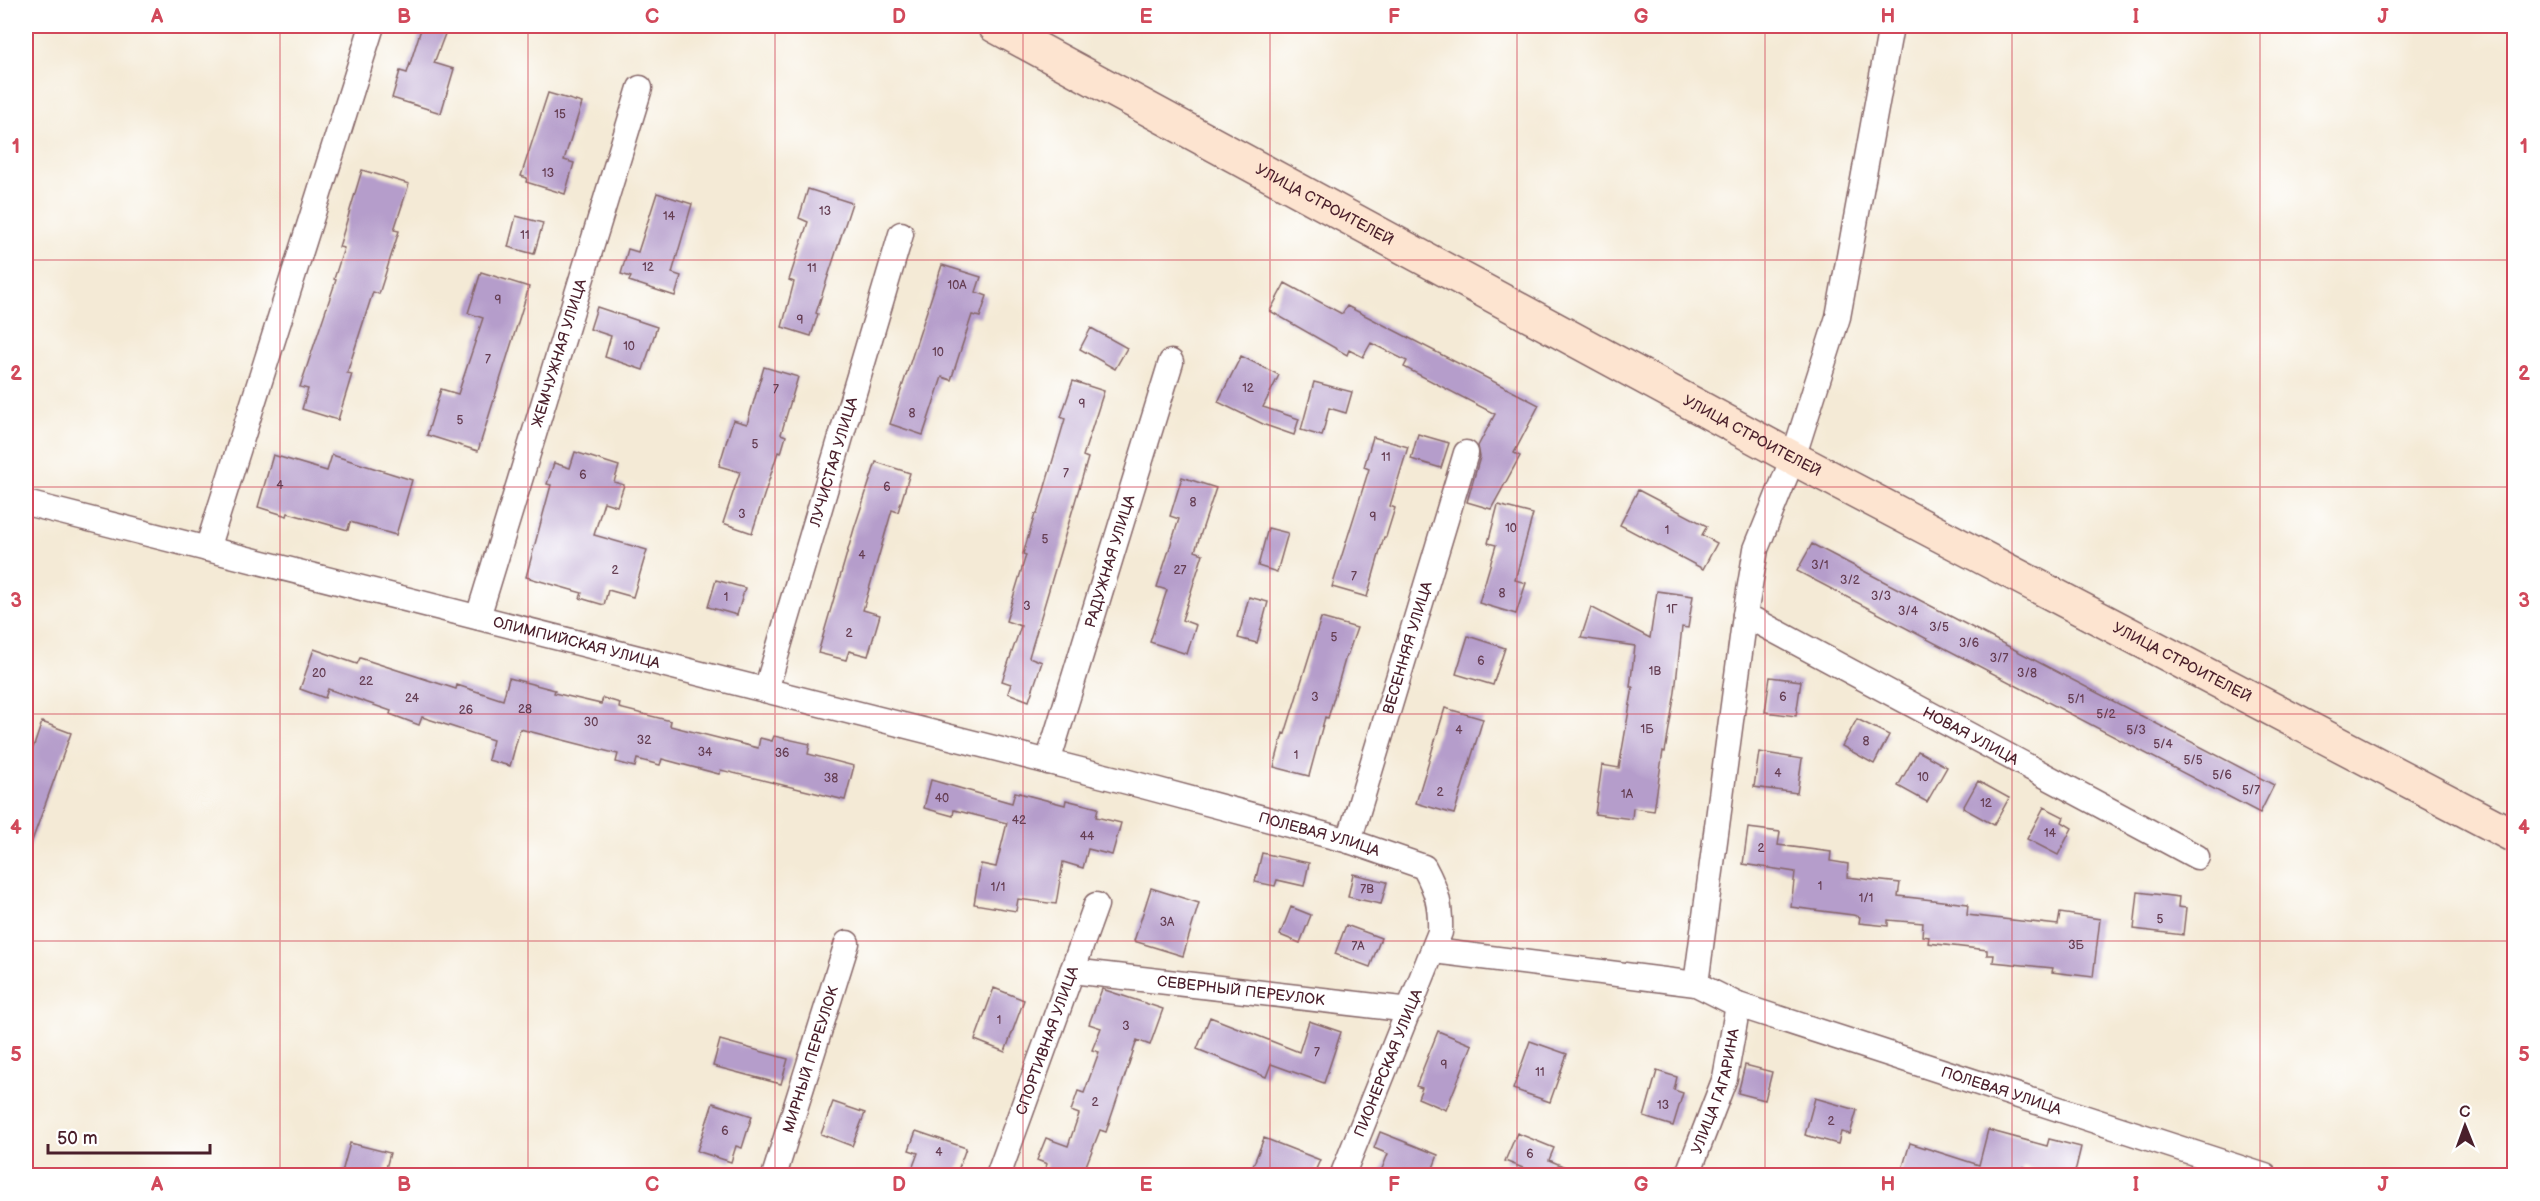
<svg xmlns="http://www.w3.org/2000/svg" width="2540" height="1201" font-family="'Balsamiq Sans',sans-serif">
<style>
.building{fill:#b59dcb}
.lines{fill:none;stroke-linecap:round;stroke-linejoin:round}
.street-casing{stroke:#866667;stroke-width:27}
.secondary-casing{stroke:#866667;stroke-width:36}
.street{stroke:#fff;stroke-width:24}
.secondary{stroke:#fde4d0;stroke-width:33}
.grid{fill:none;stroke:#d1495b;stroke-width:1.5;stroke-opacity:0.55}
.labels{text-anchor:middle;stroke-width:6;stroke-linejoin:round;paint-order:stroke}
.number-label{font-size:12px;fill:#653e53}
.street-label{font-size:15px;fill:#4a1f2b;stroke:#fff}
.neatline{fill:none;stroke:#d1495b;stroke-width:2}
.grid-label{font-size:20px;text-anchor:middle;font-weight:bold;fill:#d1495b}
</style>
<rect width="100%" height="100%" fill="#fff"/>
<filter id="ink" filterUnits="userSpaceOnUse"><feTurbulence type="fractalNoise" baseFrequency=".0167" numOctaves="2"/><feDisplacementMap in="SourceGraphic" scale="12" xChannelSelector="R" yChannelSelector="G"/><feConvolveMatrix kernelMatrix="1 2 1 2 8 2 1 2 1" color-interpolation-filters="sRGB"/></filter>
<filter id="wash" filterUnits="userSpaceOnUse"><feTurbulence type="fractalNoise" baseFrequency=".008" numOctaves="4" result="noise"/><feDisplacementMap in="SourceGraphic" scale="24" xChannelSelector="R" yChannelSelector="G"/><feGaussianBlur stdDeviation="1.35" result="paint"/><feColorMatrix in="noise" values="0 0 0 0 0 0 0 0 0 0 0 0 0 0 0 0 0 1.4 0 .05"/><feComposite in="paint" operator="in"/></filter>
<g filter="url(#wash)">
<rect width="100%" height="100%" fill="#f4ead6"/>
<g id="blocks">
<path class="building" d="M 422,26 L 448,26 L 434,63 L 454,69 L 441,113 L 392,98 L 400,71 L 407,73 Z
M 548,93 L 582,103 L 564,160 L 574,163 L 565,194 L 526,182 L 527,178 L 521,176 Z
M 362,170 L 409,184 L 394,230 L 399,231 L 379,294 L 373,292 L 347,373 L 352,374 L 338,420 L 302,409 L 308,389 L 300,387 L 336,280 L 334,279 L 344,248 L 339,247 Z
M 808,189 L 852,203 L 816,313 L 818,314 L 811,336 L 782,327 L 794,282 L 789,280 L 808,222 L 799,218 Z
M 657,193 L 692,204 L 672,273 L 681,276 L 675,296 L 629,281 L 631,277 L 621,274 L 628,249 L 638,252 Z
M 516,216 L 543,223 L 534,254 L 508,247 Z
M 942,265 L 981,277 L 976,292 L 987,296 L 980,317 L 972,315 L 951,380 L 942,377 L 923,435 L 890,424 Z
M 481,272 L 529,287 L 478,451 L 427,435 L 441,389 L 458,394 L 483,318 L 468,313 Z
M 1285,283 L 1342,314 L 1347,306 L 1539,405 L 1514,453 L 1520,456 L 1491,509 L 1467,502 L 1480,457 L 1478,446 L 1495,414 L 1404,367 L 1407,361 L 1371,343 L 1363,357 L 1349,350 L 1347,355 L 1270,311 Z
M 597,307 L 657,327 L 643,370 L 605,357 L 611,336 L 590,329 Z
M 1091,328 L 1127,348 L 1115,369 L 1080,349 Z
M 1241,356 L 1279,375 L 1263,407 L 1299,419 L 1294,435 L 1265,425 L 1218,402 Z
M 764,367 L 798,377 L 781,434 L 786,436 L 781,453 L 778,452 L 752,533 L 723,523 L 740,472 L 719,466 L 733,420 L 747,424 Z
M 1073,381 L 1104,391 L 1083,456 L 1088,458 L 1029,657 L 1042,662 L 1029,701 L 1008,693 L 1011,684 L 1002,681 L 1021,626 L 1006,621 L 1026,555 L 1023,554 L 1035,514 L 1037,514 L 1065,419 L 1061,417 Z
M 1314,382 L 1352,392 L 1346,413 L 1329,408 L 1322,436 L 1301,430 Z
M 1418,434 L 1449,443 L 1441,468 L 1411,459 Z
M 1373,437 L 1408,447 L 1390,506 L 1395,508 L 1386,537 L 1384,537 L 1367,597 L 1332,587 L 1369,469 L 1364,467 Z
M 575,452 L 619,466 L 614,482 L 624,485 L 617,506 L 604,502 L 594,535 L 647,550 L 633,597 L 608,590 L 604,605 L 580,598 L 582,593 L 526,577 L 551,485 L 547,484 L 554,463 L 570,468 Z
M 273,455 L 327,471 L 332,455 L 412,480 L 396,535 L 350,522 L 348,530 L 288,513 L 287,516 L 258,507 Z
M 876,462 L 910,473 L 898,512 L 892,510 L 863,610 L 880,615 L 868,656 L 849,651 L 846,660 L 818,653 L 854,529 Z
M 1182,477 L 1216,488 L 1195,551 L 1203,554 L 1182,620 L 1196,625 L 1187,654 L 1150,642 L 1167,590 L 1157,587 L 1179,519 L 1170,516 Z
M 1638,490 L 1707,526 L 1702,535 L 1717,543 L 1703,569 L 1620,525 Z
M 1498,505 L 1533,514 L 1515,580 L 1526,583 L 1516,614 L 1479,603 L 1496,545 L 1488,543 Z
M 1268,528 L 1288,533 L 1277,572 L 1258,566 Z
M 1812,544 L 2274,785 L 2260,813 L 1797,571 Z
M 716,580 L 745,588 L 737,615 L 708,607 Z
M 1657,591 L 1693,596 L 1688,628 L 1682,627 L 1675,692 L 1665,752 L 1663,751 L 1654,811 L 1633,808 L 1632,819 L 1595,814 L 1602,765 L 1619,768 L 1633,687 L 1630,687 L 1635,646 L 1581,638 L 1591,607 L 1650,638 Z
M 1249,597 L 1268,602 L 1257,643 L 1238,638 Z
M 1321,618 L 1357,628 L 1347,656 L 1346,656 L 1328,718 L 1325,717 L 1309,776 L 1274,767 L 1283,733 L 1285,734 Z
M 1468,636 L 1505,648 L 1493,685 L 1456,674 Z
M 314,649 L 357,664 L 360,658 L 456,689 L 457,685 L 503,700 L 509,678 L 555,690 L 554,693 L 601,704 L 603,698 L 620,703 L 619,708 L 671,721 L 670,726 L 758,748 L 760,738 L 772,741 L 774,736 L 810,744 L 808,754 L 854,766 L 845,800 L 721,770 L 719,774 L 662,759 L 660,765 L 637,759 L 635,767 L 616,762 L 618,754 L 520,729 L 510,766 L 488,760 L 493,740 L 422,717 L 419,725 L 390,714 L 391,711 L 328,689 L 325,698 L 300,689 Z
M 1770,677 L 1801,681 L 1796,716 L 1765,712 Z
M 1445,708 L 1483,719 L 1454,814 L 1416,803 Z
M 1857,719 L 1889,735 L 1874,764 L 1842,746 Z
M 42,722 L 71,733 L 28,852 L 26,852 L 26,769 Z
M 1918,751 L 1947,767 L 1927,802 L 1898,786 Z
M 1759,752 L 1802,759 L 1797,793 L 1754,787 Z
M 931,780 L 1012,803 L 1015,792 L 1065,805 L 1066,800 L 1098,808 L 1096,817 L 1121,823 L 1112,855 L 1088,849 L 1083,868 L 1063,862 L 1056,904 L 1018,899 L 1016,911 L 974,904 L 981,864 L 996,867 L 1007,823 L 954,810 L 953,816 L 924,808 Z
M 1978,781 L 2009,798 L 1994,825 L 1963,808 Z
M 2044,807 L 2064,817 L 2062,822 L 2072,828 L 2058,855 L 2027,839 Z
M 1748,828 L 1780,832 L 1778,845 L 1831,852 L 1830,861 L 1848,864 L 1847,877 L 1900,883 L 1898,896 L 1968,904 L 1967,915 L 2058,925 L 2060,913 L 2100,919 L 2093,977 L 2052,972 L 2053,968 L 1993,962 L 1994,955 L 1987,955 L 1987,950 L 1928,943 L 1929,937 L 1922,936 L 1923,923 L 1888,920 L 1888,926 L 1859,923 L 1860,917 L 1853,915 L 1791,907 L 1795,872 L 1743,864 Z
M 1262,853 L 1309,863 L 1304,886 L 1277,880 L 1275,886 L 1255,882 Z
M 1353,874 L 1387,882 L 1381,904 L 1348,897 Z
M 1151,888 L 1199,903 L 1183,956 L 1134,941 Z
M 2138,892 L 2179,897 L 2178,907 L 2186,908 L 2183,935 L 2134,929 Z
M 1291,907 L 1311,915 L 1300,943 L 1280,935 Z
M 1346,925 L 1381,938 L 1370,967 L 1335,954 Z
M 994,988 L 1024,1000 L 1005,1052 L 975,1040 Z
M 1102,989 L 1163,1009 L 1150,1045 L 1137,1040 L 1106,1132 L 1100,1130 L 1082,1176 L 1043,1176 L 1047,1164 L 1037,1160 L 1046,1138 L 1068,1146 L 1079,1114 L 1071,1111 L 1078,1091 L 1084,1093 L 1099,1052 L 1092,1050 L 1101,1028 L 1089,1024 Z
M 1210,1017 L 1299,1052 L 1309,1021 L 1341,1032 L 1324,1083 L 1271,1064 L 1266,1077 L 1197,1049 Z
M 1438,1031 L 1472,1045 L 1446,1110 L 1418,1098 L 1422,1088 L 1416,1086 Z
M 720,1040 L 788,1059 L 781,1084 L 713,1066 Z
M 1530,1041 L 1567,1054 L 1550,1102 L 1513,1089 Z
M 1745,1065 L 1772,1072 L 1765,1100 L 1738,1093 Z
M 1657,1071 L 1677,1077 L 1674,1090 L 1683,1093 L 1673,1126 L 1644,1117 Z
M 1815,1098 L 1857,1110 L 1850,1134 L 1841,1132 L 1838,1144 L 1805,1135 Z
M 833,1102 L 865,1113 L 852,1146 L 821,1134 Z
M 713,1103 L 752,1116 L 742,1148 L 736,1146 L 731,1162 L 697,1151 Z
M 1988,1130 L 2047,1146 L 2049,1139 L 2081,1147 L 2074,1176 L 2056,1176 L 2023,1167 L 2021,1176 L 1900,1176 L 1910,1143 L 1979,1165 Z
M 916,1131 L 966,1148 L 956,1176 L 931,1176 L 912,1169 L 918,1153 L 909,1150 Z
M 1380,1132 L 1438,1155 L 1430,1176 L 1379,1176 L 1388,1154 L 1374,1148 Z
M 1517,1133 L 1554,1148 L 1549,1160 L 1586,1176 L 1525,1176 L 1528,1170 L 1505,1161 Z
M 1264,1138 L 1320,1160 L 1313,1176 L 1249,1176 Z
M 350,1143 L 390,1153 L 384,1176 L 341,1176 Z"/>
</g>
</g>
<g filter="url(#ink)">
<use href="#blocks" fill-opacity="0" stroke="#866667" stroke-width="1.5"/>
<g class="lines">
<defs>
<g id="street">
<path id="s1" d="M 26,503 L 1128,782 L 1349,841 L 1424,867 C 1437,891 1441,905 1440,932 L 1342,1176"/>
<path d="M 207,549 L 372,26"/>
<path id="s2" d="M 1745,615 L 2197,857"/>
<path id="s3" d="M 478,617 L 640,88"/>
<path id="s4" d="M 766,690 L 901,234"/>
<path id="s5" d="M 1048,762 L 1171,362"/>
<path id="s6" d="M 1349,841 L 1466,453"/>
<path id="s7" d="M 1434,951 L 1696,984 L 1738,1005 L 2265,1176"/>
<path id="s8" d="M 1072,971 L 1410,1010"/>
<path d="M 1696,984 L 1745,615 L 1756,549 L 1793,458 L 1838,317 L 1891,26"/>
<path id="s9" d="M 774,1176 L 847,943"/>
<path id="s10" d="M 998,1176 L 1096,905"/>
<path id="s11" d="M 1687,1176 L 1725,1078 L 1738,1005"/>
</g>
<g id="secondary">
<path id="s12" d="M 995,26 L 1793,458 L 2514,836"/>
</g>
</defs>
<use href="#street" class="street-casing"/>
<use href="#secondary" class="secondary-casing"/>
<use href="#street" class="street"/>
<use href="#secondary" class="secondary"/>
</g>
</g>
<path class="grid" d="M 280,26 L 280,1176M 528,26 L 528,1176M 775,26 L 775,1176M 1023,26 L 1023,1176M 1270,26 L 1270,1176M 1517,26 L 1517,1176M 1765,26 L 1765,1176M 2012,26 L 2012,1176M 2260,26 L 2260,1176M 26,260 L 2514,260M 26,487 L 2514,487M 26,714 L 2514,714M 26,941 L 2514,941"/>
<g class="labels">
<g class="number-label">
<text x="560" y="118">15</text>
<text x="548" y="177">13</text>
<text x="825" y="215">13</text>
<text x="669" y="220">14</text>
<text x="525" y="239">11</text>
<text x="648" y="271">12</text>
<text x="812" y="272">11</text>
<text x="957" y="289">10А</text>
<text x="498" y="304">9</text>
<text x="800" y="324">9</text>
<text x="629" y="350">10</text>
<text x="938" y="356">10</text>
<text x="488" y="363">7</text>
<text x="1248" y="392">12</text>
<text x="776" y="393">7</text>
<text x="1082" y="408">9</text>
<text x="912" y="417">8</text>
<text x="460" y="424">5</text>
<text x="755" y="448">5</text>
<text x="1386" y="461">11</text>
<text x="1066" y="477">7</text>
<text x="583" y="479">6</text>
<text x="280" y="489">4</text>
<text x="887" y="491">6</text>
<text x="1193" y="506">8</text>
<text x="742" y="518">3</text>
<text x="1373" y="521">9</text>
<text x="1511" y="532">10</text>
<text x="1667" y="534">1</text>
<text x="1045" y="543">5</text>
<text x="862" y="559">4</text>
<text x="1820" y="569">3/1</text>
<text x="615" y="574">2</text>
<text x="1180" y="574">27</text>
<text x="1354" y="580">7</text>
<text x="1850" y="584">3/2</text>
<text x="1502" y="597">8</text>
<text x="1881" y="600">3/3</text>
<text x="726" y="601">1</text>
<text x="1027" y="610">3</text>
<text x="1672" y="613">1Г</text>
<text x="1908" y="615">3/4</text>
<text x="1939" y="631">3/5</text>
<text x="849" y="637">2</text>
<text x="1334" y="641">5</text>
<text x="1969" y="647">3/6</text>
<text x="1999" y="662">3/7</text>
<text x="1481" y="665">6</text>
<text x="1655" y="675">1В</text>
<text x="319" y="677">20</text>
<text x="2027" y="677">3/8</text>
<text x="366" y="685">22</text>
<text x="1315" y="701">3</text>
<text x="1783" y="701">6</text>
<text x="412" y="702">24</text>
<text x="2076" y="703">5/1</text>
<text x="525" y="713">28</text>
<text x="466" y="714">26</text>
<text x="2106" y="718">5/2</text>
<text x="591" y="726">30</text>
<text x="1647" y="733">1Б</text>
<text x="1459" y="734">4</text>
<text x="2136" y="734">5/3</text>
<text x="644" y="744">32</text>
<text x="1866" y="745">8</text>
<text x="2163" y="748">5/4</text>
<text x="705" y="756">34</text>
<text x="782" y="757">36</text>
<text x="1296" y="759">1</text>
<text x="2193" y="764">5/5</text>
<text x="1778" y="777">4</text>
<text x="2222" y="779">5/6</text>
<text x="1923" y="781">10</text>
<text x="831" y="782">38</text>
<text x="2251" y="794">5/7</text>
<text x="1440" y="796">2</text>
<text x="1627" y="798">1А</text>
<text x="942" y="802">40</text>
<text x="1986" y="807">12</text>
<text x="1019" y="824">42</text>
<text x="2050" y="837">14</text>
<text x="1087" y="840">44</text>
<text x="1761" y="852">2</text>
<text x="1820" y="890">1</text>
<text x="998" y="891">1/1</text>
<text x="1367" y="893">7В</text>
<text x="1866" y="902">1/1</text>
<text x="2160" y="923">5</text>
<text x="1167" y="926">3А</text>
<text x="2076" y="949">3Б</text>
<text x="1358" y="950">7А</text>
<text x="999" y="1024">1</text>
<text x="1126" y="1030">3</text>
<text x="1317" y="1056">7</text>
<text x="1444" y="1069">9</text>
<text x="1540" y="1076">11</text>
<text x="1095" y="1106">2</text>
<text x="1663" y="1109">13</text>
<text x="1831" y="1125">2</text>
<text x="725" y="1135">6</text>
<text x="939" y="1156">4</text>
<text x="1530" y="1158">6</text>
</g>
<g class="street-label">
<text dy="5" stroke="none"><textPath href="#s12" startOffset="375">УЛИЦА СТРОИТЕЛЕЙ</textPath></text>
<text dy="5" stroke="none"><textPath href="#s3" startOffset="276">ЖЕМЧУЖНАЯ УЛИЦА</textPath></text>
<text dy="5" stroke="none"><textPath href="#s12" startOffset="861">УЛИЦА СТРОИТЕЛЕЙ</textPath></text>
<text dy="5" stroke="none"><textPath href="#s4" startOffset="238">ЛУЧИСТАЯ УЛИЦА</textPath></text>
<text dy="5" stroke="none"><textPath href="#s5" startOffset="210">РАДУЖНАЯ УЛИЦА</textPath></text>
<text dy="5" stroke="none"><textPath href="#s1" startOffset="568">ОЛИМПИЙСКАЯ УЛИЦА</textPath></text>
<text dy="5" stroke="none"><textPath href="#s6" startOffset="202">ВЕСЕННЯЯ УЛИЦА</textPath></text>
<text dy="5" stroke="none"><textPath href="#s12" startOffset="1347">УЛИЦА СТРОИТЕЛЕЙ</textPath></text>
<text dy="5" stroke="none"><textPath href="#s2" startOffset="256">НОВАЯ УЛИЦА</textPath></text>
<text dy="5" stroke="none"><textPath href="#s1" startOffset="1335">ПОЛЕВАЯ УЛИЦА</textPath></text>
<text dy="5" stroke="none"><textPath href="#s8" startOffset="170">СЕВЕРНЫЙ ПЕРЕУЛОК</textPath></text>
<text dy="5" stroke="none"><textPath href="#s10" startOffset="144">СПОРТИВНАЯ УЛИЦА</textPath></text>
<text dy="5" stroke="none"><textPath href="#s9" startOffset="122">МИРНЫЙ ПЕРЕУЛОК</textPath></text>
<text transform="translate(1388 1063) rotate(-68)" y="5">ПИОНЕРСКАЯ УЛИЦА</text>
<text dy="5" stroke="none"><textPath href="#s7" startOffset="588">ПОЛЕВАЯ УЛИЦА</textPath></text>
<text dy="5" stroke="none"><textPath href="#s11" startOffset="90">УЛИЦА ГАГАРИНА</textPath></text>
</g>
</g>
<rect width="2540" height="1201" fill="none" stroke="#fff" stroke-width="66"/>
<g transform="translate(2465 1126) rotate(359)" stroke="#ffffff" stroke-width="4.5" paint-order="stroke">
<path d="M0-4.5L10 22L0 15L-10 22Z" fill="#4a1f2b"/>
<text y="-9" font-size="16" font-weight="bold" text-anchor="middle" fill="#4a1f2b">С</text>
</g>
<path d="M48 1144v9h162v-9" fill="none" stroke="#4a1f2b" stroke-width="3"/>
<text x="57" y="1144" font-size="18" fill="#4a1f2b" stroke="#ffffff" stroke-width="4.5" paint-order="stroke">50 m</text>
<rect x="33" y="33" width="2474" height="1135" class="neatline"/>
<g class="grid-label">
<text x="157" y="23">A</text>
<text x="404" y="23">B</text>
<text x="652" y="23">C</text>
<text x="899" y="23">D</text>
<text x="1146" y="23">E</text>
<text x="1394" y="23">F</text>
<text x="1641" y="23">G</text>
<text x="1888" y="23">H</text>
<text x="2136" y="23">I</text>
<text x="2383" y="23">J</text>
<text x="16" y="153">1</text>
<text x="2524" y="153">1</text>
<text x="16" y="380">2</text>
<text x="2524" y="380">2</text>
<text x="16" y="607">3</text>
<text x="2524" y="607">3</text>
<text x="16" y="834">4</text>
<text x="2524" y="834">4</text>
<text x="16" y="1061">5</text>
<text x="2524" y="1061">5</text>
<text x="157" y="1191">A</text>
<text x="404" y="1191">B</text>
<text x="652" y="1191">C</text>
<text x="899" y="1191">D</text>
<text x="1146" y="1191">E</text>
<text x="1394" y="1191">F</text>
<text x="1641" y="1191">G</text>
<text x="1888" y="1191">H</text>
<text x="2136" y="1191">I</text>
<text x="2383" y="1191">J</text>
</g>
</svg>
